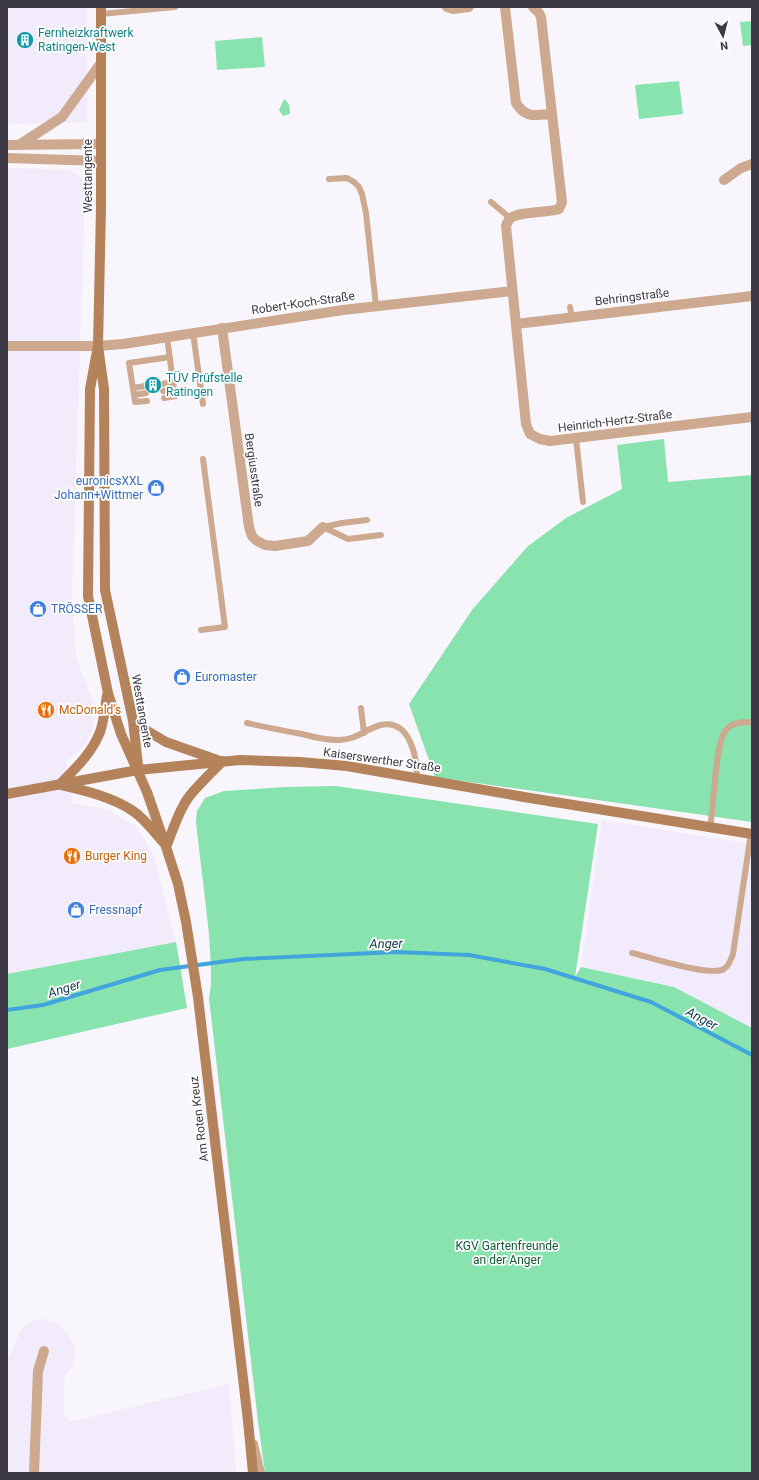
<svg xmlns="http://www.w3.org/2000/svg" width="759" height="1480" font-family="Roboto,sans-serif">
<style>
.built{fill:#f2ebfc}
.green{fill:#89e3af}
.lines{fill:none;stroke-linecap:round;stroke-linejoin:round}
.stream{stroke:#41a4dc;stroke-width:4}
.lane{stroke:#cca98f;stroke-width:6}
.street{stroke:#cca98f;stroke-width:10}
.secondary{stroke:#b5835b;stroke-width:10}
.labels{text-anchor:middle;stroke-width:3.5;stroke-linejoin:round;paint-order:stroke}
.culture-label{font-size:12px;fill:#0d838f;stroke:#fff;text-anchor:start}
.street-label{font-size:12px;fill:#3d3845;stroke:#fff}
.shop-label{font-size:12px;fill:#366cbe;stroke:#fff;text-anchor:start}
.food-label{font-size:12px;fill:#c56008;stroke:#fff;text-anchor:start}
.park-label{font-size:12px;fill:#0f5a37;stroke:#fff}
.water-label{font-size:13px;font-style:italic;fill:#0c374e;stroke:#fff}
</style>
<rect width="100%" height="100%" fill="#f8f5fc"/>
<path class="built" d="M 7,7 L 87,7 L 87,122 L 7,124 Z
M 7,168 L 70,170 L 80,176 L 85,190 L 72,596 L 76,657 L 95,707 L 94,721 L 91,734 L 84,747 L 66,762 L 73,803 L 108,810 L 136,826 L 153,854 L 176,942 L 7,974 Z
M 602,820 L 752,844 L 752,1028 L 674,987 L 581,967 Z
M 37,1319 L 43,1319 L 60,1325 L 68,1334 L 75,1347 L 74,1360 L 72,1368 L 66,1374 L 64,1381 L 64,1413 L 69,1422 L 229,1384 L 236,1473 L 7,1473 L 7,1358 L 10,1355 L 16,1342 L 20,1330 L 27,1324 Z"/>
<path class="green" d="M 752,21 L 752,45 L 743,46 L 740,22 Z
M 262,37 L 265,67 L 217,70 L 215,41 Z
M 679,81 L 683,114 L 639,119 L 635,85 Z
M 284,99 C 290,103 290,108 290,114 L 283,116 L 279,110 Z
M 664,439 L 668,482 L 752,475 L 752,822 L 435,777 L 409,704 L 472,610 L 528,546 L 566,518 L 622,489 L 617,445 Z
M 336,786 L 598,824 L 575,977 L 581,967 L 674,987 L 752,1028 L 752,1473 L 265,1473 L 258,1422 L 209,998 C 213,977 210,956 209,934 C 205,897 200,859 196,822 L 197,811 L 205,798 L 224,791 L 285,787 Z
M 176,942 L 187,1008 L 7,1049 L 7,974 Z"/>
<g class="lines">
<path class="stream" d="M 7,1010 L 43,1005 L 160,970 L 243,959 L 396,952 L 469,955 L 545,969 L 651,1002 L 752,1055"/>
<path class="lane" d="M 101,14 L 175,7
M 329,179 L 347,178 L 354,182 L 359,187 L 362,194 L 366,213 L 376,306
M 491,202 L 510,218
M 570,307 L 572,318
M 193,333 L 203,404
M 162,384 L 173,382
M 133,388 L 145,386
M 163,391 L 174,389 L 167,337
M 146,393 L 134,395 L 129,363 L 170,357
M 134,395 L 135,402 L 147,401
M 164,398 L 176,396 L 174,389
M 576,439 L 583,502
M 323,527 L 348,539 L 381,535
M 323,527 L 342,523 L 367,520
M 201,630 L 225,627 L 203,459
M 361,708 L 364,733
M 247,723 C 265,727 283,731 302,734 C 313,737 326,740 338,740 C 357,740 365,729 381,725 C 410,719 417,757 417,778
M 710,827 C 714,807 715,743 726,730 C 732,722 744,722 752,722
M 632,953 C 650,957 709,977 724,969 C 729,966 731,959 733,954 L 751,833"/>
<path class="street" d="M 447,7 L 453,9 L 469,7
M 505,7 L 516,103 C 526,119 536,115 552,114
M 533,7 L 539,13 L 541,17 L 562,202 L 559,209 C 547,213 520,211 511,218 C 508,220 507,223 506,226 L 526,424 L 530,434 L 540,439 L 550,441 L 752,417
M 7,145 L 101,144
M 19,145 L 62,117 L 101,63
M 7,158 L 101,161
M 724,180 L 741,168 L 752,164
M 516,324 L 752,296
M 222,328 L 249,527 L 252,536 L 257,541 L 265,545 L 275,546 L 308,541 L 323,527
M 7,346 L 98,346 L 123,344 L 343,310 L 512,291
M 253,1444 L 260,1473
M 34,1473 L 38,1371 L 44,1351"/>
<path class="secondary" d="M 101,7 L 101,208 L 98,346 L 104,389 L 105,590 L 133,721 L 138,765
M 98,346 L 90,389 L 88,596 L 108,693 L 121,734 L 147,792 L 166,847 L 178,884 L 186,922 L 198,997 L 248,1421 L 253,1473
M 133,721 L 149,732 L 166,742 L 220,761
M 60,784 C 75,769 92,753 100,732 C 104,721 105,708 107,695
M 61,785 C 86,791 112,797 133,811 C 145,819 154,832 163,842
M 7,794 L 138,770 L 240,760 L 300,762 L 347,766 L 524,797 L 752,834
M 166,847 C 173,830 178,812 188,798 C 198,785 211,773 223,761"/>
</g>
<defs>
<symbol id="building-disc" viewBox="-11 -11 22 22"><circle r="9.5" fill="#0f9aa8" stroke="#fff"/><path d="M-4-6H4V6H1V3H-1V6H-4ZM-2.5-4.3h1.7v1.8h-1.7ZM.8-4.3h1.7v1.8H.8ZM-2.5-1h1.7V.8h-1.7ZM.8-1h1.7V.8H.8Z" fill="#fff"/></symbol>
<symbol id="shop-disc" viewBox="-11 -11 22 22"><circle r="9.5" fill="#3f7fe0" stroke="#fff"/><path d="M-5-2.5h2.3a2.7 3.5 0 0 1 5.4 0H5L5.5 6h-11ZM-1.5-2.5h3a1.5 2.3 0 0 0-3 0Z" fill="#fff"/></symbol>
<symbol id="restaurant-disc" viewBox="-11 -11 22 22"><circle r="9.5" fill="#e8710a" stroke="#fff"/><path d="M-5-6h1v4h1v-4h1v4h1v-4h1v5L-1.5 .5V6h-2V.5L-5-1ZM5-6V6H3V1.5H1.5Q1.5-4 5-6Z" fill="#fff"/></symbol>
</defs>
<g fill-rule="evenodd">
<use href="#building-disc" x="15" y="30" width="20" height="20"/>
<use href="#building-disc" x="143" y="375" width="20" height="20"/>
<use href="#shop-disc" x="146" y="478" width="20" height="20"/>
<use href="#shop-disc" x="28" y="599" width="20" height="20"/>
<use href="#shop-disc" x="172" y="667" width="20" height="20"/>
<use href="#restaurant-disc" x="36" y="700" width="20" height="20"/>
<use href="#restaurant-disc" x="62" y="846" width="20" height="20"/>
<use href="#shop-disc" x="66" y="900" width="20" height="20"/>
</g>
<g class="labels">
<g class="culture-label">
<text x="38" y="37">Fernheizkraftwerk<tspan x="38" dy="14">Ratingen-West</tspan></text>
<text x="166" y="382">TÜV Prüfstelle<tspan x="166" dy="14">Ratingen</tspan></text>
</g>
<g class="street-label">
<text transform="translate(88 176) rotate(-90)" y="4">Westtangente</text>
<text transform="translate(632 297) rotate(-7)" y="4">Behringstraße</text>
<text transform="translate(303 303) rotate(-8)" y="4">Robert-Koch-Straße</text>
<text transform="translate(615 421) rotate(-7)" y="4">Heinrich-Hertz-Straße</text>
<text transform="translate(254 470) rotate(82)" y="4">Bergiusstraße</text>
<text transform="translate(142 711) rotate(80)" y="4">Westtangente</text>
<text transform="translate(382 760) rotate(8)" y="4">Kaiserswerther Straße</text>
<text transform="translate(199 1119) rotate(-97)" y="4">Am Roten Kreuz</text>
</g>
<g class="shop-label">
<text x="143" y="485" text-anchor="end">euronicsXXL<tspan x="143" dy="14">Johann+Wittmer</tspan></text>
<text x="51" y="613">TRÖSSER</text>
<text x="195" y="681">Euromaster</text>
<text x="89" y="914">Fressnapf</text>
</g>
<g class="food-label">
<text x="59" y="714">McDonald's</text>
<text x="85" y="860">Burger King</text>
</g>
<g class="park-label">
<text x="507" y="1250">KGV Gartenfreunde<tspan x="507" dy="14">an der Anger</tspan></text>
</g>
<g class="water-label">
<text transform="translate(386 943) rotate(-1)" y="5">Anger</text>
<text transform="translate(64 988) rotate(-17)" y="5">Anger</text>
<text transform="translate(702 1018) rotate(28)" y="5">Anger</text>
</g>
</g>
<rect width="759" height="1480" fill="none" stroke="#3d3845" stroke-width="16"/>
<g transform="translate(723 36) rotate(173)" stroke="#ffffff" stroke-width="3" paint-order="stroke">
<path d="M0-3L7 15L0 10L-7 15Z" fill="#3d3845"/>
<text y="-6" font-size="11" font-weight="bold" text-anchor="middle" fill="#3d3845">N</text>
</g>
</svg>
